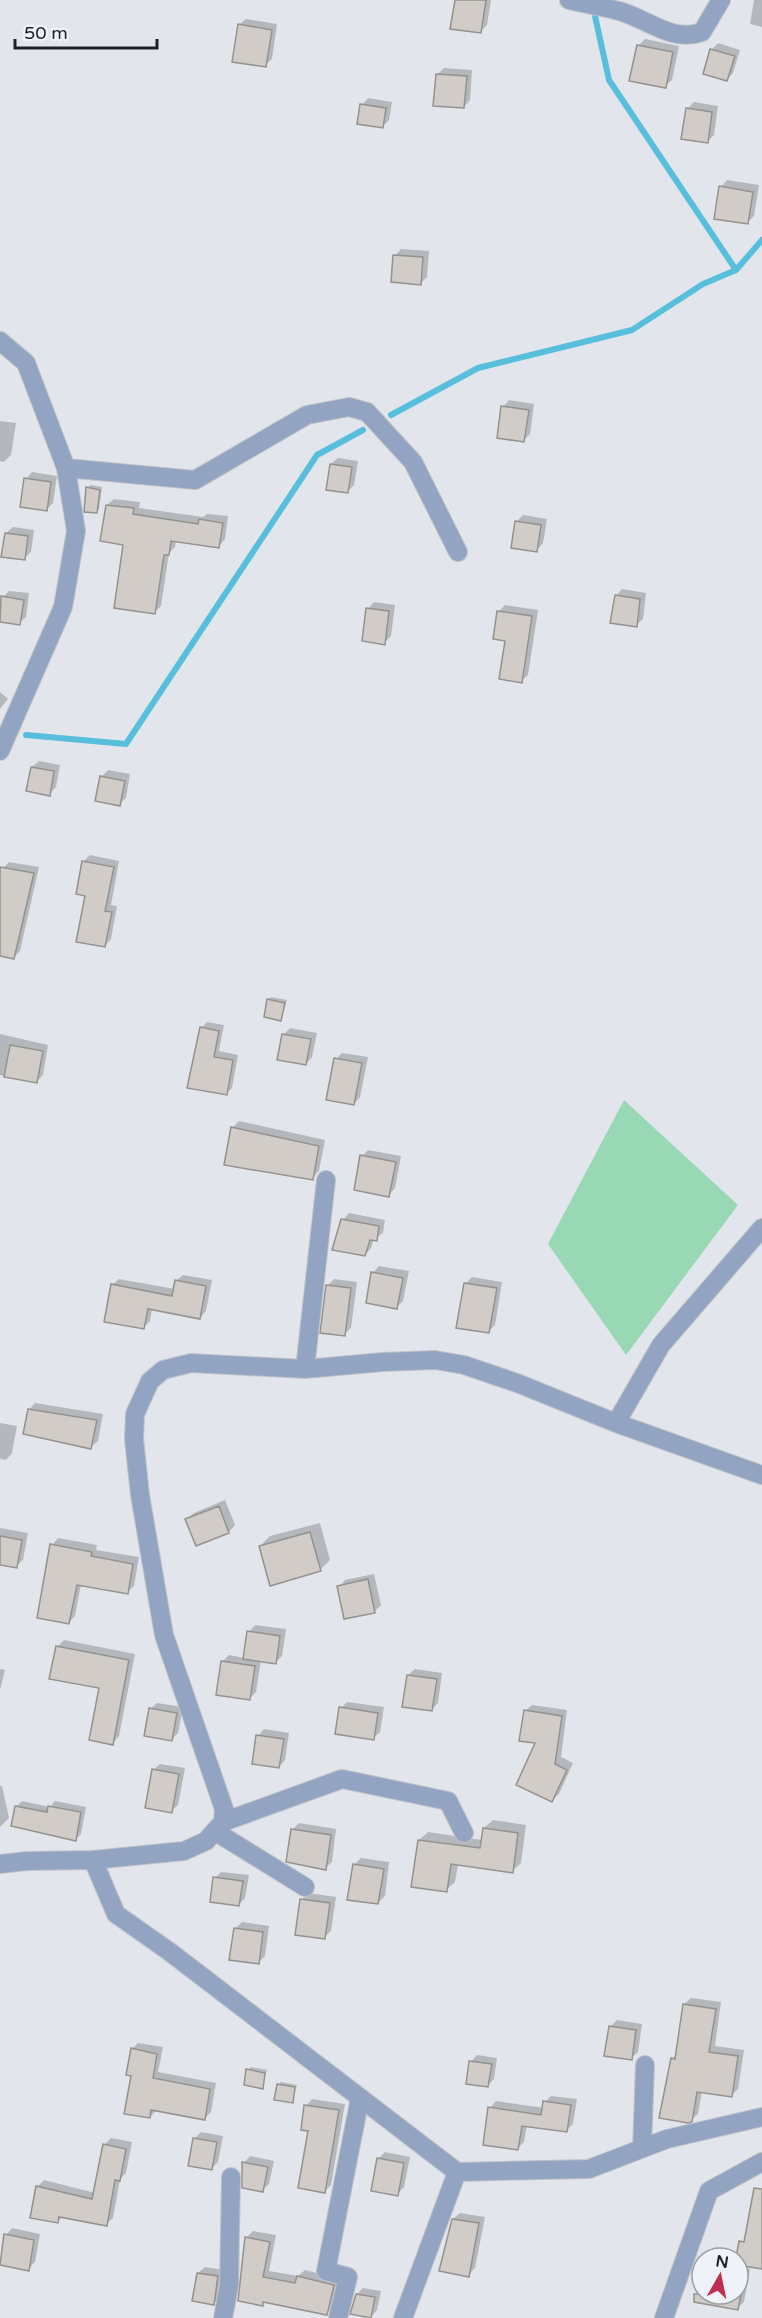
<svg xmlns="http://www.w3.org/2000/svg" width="762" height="2318" font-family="'Varela Round',sans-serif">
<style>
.green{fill:#99d8b5}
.shadow{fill:#0003}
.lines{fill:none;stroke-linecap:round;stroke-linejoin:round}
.stream{stroke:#57bedc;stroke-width:6}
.building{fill:#d1ccc7;stroke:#95918c;stroke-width:1.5}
.minor-casing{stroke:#bfc2c8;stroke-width:20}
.minor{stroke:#92a4c1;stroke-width:18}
</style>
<rect width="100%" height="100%" fill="#e2e6ec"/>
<path class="green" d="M 624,1100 L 738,1205 L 626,1355 L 548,1244 Z"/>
<path class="shadow" d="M 457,0 L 491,0 L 487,25 L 480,32 Z
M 754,0 L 762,0 L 762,27 L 750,24 Z
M 246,19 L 277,24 L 272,59 L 265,65 L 239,25 Z
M 645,39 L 679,46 L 672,80 L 665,86 L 638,46 Z
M 718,43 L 740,50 L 733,73 L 726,80 L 705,73 L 712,49 Z
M 444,68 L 472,70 L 470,100 L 464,107 L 437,75 Z
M 368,98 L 392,102 L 389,120 L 383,126 L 362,105 Z
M 694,102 L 718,106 L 714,135 L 707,142 L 687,109 Z
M 727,180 L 759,185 L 754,216 L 747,223 L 721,187 Z
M 401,249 L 429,251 L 427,277 L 421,283 L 395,256 Z
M 509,400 L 534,404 L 530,434 L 524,440 L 503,407 Z
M 0,421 L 16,423 L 11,455 L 4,462 L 0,461 Z
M 338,458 L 358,461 L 354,485 L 348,491 L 331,464 Z
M 32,472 L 57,476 L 53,503 L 47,509 L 26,479 Z
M 90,485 L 102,487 L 99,509 L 96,512 L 88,488 Z
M 114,499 L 140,502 L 139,508 L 203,517 L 207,514 L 228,516 L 225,539 L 219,546 L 176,540 L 175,547 L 169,553 L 161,606 L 154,613 L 107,505 Z
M 523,515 L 547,519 L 543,543 L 537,550 L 516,522 Z
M 13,527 L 34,530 L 31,552 L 24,558 L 6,533 Z
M 622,589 L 646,593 L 643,619 L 636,625 L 616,596 Z
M 9,591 L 29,593 L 26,617 L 19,623 L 0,621 L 3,597 Z
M 374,602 L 395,605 L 391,636 L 384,643 L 368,609 Z
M 505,605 L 538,610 L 528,675 L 521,681 L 498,612 Z
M 0,692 L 8,699 L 0,709 Z
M 39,761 L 60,765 L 56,787 L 49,794 L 32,767 Z
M 108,770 L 130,774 L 126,798 L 119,804 L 101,777 Z
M 90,855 L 119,861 L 111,905 L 117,906 L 111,939 L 105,946 L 87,895 L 83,862 Z
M 9,862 L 39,867 L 20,951 L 14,957 L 0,955 L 0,883 L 3,868 Z
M 271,997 L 287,1000 L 281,1019 L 268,1000 Z
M 207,1022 L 224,1025 L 219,1051 L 238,1055 L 232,1088 L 226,1094 L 201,1028 Z
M 290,1028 L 317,1033 L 312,1057 L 306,1064 L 283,1035 Z
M 0,1034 L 48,1045 L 43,1075 L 36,1082 L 0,1075 Z
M 342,1053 L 368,1057 L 360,1097 L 354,1104 L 336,1059 Z
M 239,1121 L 325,1140 L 319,1171 L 312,1178 L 232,1128 Z
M 368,1150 L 401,1156 L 395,1188 L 389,1195 L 362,1156 Z
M 349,1213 L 385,1220 L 383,1233 L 374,1239 L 371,1248 L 365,1255 L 343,1220 Z
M 379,1266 L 409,1271 L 403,1301 L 397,1307 L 373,1273 Z
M 183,1275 L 212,1280 L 206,1311 L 200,1318 L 152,1309 L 150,1321 L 143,1328 L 112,1285 L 119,1279 L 175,1289 L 176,1281 Z
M 472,1277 L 502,1282 L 495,1325 L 488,1332 L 465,1284 Z
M 334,1279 L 357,1282 L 351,1328 L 344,1334 L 327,1286 Z
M 35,1403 L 103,1414 L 98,1441 L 91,1447 L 29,1410 Z
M 0,1423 L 17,1426 L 12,1453 L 6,1460 L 0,1459 Z
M 225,1500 L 235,1525 L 229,1532 L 197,1544 L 187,1519 L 194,1513 Z
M 320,1523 L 330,1560 L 320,1570 L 260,1546 L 270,1536 Z
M 0,1528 L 28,1533 L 23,1560 L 16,1566 L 0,1563 Z
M 58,1538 L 97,1545 L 96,1550 L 139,1557 L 134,1586 L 127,1592 L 81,1584 L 75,1616 L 69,1622 L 52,1545 Z
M 374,1574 L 381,1605 L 375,1611 L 346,1617 L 339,1587 L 345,1580 Z
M 255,1625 L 286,1629 L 282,1656 L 275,1663 L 261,1660 L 256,1692 L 249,1699 L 222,1662 L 229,1655 L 245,1658 L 249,1632 Z
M 64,1640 L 135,1654 L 119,1736 L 113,1743 L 101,1686 L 57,1647 Z
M 0,1669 L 5,1670 L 0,1690 Z
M 415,1669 L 442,1673 L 438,1703 L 431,1710 L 408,1675 Z
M 347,1702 L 384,1707 L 380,1732 L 373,1738 L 341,1708 Z
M 157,1703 L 183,1707 L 178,1733 L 171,1740 L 150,1709 Z
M 532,1705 L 567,1710 L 561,1757 L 573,1763 L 559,1794 L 552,1800 L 537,1742 L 525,1711 Z
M 264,1729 L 289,1733 L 285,1760 L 279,1767 L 258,1736 Z
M 160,1764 L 185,1768 L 178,1805 L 171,1811 L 153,1770 Z
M 0,1786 L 2,1786 L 9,1818 L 0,1827 Z
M 22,1801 L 50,1807 L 55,1801 L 86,1807 L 81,1834 L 76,1839 L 16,1807 Z
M 493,1820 L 526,1825 L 521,1863 L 512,1871 L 458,1864 L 455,1882 L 446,1890 L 419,1840 L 428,1832 L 482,1840 L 484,1828 Z
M 299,1823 L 336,1829 L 332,1862 L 325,1868 L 292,1830 Z
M 361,1858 L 389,1862 L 385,1896 L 378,1903 L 354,1865 Z
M 221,1872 L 249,1875 L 245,1898 L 239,1905 L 215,1878 Z
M 308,1893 L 336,1897 L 331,1931 L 324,1937 L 302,1900 Z
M 242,1922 L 269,1926 L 265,1956 L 258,1963 L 235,1929 Z
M 691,1998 L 721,2002 L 715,2046 L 744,2050 L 738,2089 L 732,2095 L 702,2091 L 698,2114 L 691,2120 L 672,2059 L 677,2054 L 684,2004 Z
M 617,2020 L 642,2024 L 638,2052 L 631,2058 L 610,2027 Z
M 138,2043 L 163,2047 L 158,2072 L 216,2083 L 211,2112 L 204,2119 L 157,2110 L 150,2117 L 133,2075 L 132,2049 Z
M 477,2055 L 497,2058 L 494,2079 L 487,2086 L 471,2062 Z
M 251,2067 L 267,2070 L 262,2087 L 248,2070 Z
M 281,2082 L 297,2085 L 292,2101 L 278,2085 Z
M 551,2096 L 577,2099 L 573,2124 L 566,2131 L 527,2125 L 524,2142 L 518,2148 L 490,2108 L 496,2101 L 544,2108 L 545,2102 Z
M 312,2099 L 345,2104 L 331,2185 L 324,2192 L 306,2106 Z
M 201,2132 L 223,2136 L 218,2162 L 211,2169 L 194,2139 Z
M 111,2138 L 132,2142 L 126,2173 L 120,2179 L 113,2218 L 106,2224 L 63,2216 L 57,2222 L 37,2187 L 44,2180 L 95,2193 L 104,2145 Z
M 385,2152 L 410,2157 L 404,2187 L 397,2194 L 378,2159 Z
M 250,2156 L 274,2161 L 269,2184 L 262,2190 L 244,2163 Z
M 460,2213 L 485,2217 L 475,2268 L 468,2275 L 453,2219 Z
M 12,2228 L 40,2234 L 35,2262 L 28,2269 L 6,2235 Z
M 253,2231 L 276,2235 L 269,2271 L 298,2276 L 305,2270 L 340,2279 L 333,2306 L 327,2313 L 265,2301 L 262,2304 L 246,2238 Z
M 205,2267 L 224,2270 L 220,2297 L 214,2303 L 198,2273 Z
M 738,2267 L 750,2269 L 744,2302 L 737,2308 L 716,2294 L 738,2294 Z
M 363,2288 L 381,2291 L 377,2310 L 371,2317 L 357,2294 Z"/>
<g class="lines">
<path class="stream" d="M 736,270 L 762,240
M 391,415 L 478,368 L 632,330 L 703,284 L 736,270 L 609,80 L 595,16
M 26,735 L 126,744 L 317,455 L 363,430"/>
</g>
<path class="building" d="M 455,0 L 486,0 L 481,33 L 450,29 Z
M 238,24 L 272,30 L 266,67 L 232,62 Z
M 637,45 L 673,52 L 666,88 L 629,81 Z
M 710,49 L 735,56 L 727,81 L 703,74 Z
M 436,74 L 467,76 L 464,108 L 433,106 Z
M 360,104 L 386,108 L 383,128 L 357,124 Z
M 686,108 L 712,112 L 708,143 L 681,139 Z
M 719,186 L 753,192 L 748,224 L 714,219 Z
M 393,255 L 423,257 L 421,285 L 391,282 Z
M 501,406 L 529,410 L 524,442 L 497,438 Z
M 330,464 L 352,467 L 348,493 L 326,490 Z
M 24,478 L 51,482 L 47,511 L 20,507 Z
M 86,487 L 100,490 L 97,513 L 84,512 Z
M 106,505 L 134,508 L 133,514 L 198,524 L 199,519 L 223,523 L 219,548 L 171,541 L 169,555 L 164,555 L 155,614 L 114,608 L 123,545 L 100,541 Z
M 515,521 L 541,525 L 537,552 L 511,548 Z
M 5,533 L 28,536 L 25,560 L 1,557 Z
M 615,595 L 640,599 L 637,627 L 610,623 Z
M 1,596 L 24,600 L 20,625 L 0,622 Z
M 366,608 L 389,611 L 385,645 L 362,641 Z
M 497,611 L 532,616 L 522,683 L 499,679 L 505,641 L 493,639 Z
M 31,767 L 54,771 L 50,796 L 26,791 Z
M 100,776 L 125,781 L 120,806 L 95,801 Z
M 82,861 L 114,867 L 105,911 L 112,912 L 105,947 L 76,942 L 85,896 L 76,894 Z
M 0,867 L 34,873 L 14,959 L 0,956 Z
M 267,999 L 285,1003 L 281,1021 L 264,1017 Z
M 200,1027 L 219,1031 L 214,1057 L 233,1060 L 227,1095 L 187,1088 Z
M 282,1034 L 311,1039 L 306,1065 L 277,1060 Z
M 10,1045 L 43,1051 L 37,1083 L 4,1077 Z
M 334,1058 L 362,1063 L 354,1105 L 326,1100 Z
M 231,1127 L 319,1146 L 313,1180 L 224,1165 Z
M 360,1155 L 396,1162 L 389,1197 L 354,1190 Z
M 341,1219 L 379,1226 L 377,1241 L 370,1240 L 365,1256 L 332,1250 Z
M 371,1272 L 403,1278 L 397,1309 L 366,1303 Z
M 175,1280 L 206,1286 L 200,1319 L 148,1309 L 144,1329 L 104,1322 L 111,1284 L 172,1296 Z
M 464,1283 L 497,1288 L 489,1333 L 456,1328 Z
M 326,1285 L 351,1288 L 345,1336 L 320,1333 Z
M 28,1409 L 97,1420 L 91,1449 L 23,1434 Z
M 219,1506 L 229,1533 L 196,1546 L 185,1519 Z
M 310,1532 L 321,1571 L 270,1586 L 259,1546 Z
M 0,1536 L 22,1540 L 17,1568 L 0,1565 Z
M 50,1544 L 92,1552 L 91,1556 L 133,1564 L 128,1594 L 77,1585 L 69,1624 L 37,1618 Z
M 368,1579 L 375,1613 L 344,1619 L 337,1586 Z
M 247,1631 L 280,1636 L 276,1664 L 243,1659 Z
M 56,1646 L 129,1660 L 113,1745 L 89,1740 L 99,1688 L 49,1679 Z
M 221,1661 L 255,1666 L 250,1700 L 216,1695 Z
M 407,1675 L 437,1679 L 432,1711 L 402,1707 Z
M 339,1707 L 378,1713 L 374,1740 L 335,1734 Z
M 149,1708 L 177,1713 L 172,1741 L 144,1736 Z
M 524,1710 L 562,1716 L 555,1764 L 567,1770 L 552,1802 L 516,1785 L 535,1743 L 519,1741 Z
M 256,1735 L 284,1739 L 279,1768 L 252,1764 Z
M 152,1769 L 179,1774 L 172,1813 L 145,1808 Z
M 15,1806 L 47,1812 L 48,1806 L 81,1812 L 76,1841 L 11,1826 Z
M 483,1828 L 518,1833 L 513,1873 L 451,1864 L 447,1892 L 411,1887 L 418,1840 L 480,1848 Z
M 291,1829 L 331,1835 L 326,1870 L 286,1862 Z
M 353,1864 L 384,1869 L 378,1904 L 347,1900 Z
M 213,1877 L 243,1881 L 239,1906 L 210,1902 Z
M 300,1899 L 330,1903 L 325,1939 L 295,1935 Z
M 234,1928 L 263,1932 L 259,1964 L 229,1960 Z
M 683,2004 L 716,2009 L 709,2052 L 738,2056 L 732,2097 L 697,2092 L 692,2122 L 688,2123 L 659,2118 L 671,2058 L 675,2059 Z
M 609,2026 L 636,2030 L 632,2060 L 604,2056 Z
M 131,2048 L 157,2054 L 153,2078 L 210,2089 L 205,2120 L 151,2110 L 150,2118 L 124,2114 L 131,2076 L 126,2075 Z
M 469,2061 L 492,2064 L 488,2087 L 466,2084 Z
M 246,2069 L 265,2073 L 263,2089 L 244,2085 Z
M 277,2084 L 295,2087 L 293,2103 L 274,2100 Z
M 543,2101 L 571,2105 L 567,2132 L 522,2126 L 518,2150 L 483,2145 L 488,2107 L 541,2115 Z
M 304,2105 L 339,2110 L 325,2193 L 298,2188 L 308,2131 L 301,2130 Z
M 193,2138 L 217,2142 L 212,2170 L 188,2166 Z
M 103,2144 L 126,2149 L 120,2181 L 115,2180 L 107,2226 L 59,2217 L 58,2223 L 30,2218 L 36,2186 L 92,2199 Z
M 377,2158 L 404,2163 L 398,2196 L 371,2191 Z
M 242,2162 L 268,2167 L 263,2192 L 242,2188 Z
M 754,2188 L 762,2189 L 762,2269 L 738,2265 L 738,2258 L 736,2258 L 739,2241 L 744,2242 Z
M 452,2219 L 479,2223 L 469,2277 L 439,2271 Z
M 4,2234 L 34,2240 L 29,2271 L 0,2265 Z
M 245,2237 L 270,2242 L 263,2277 L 295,2283 L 297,2276 L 334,2285 L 327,2315 L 263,2302 L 263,2306 L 238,2301 Z
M 197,2273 L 218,2276 L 214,2305 L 192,2301 Z
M 356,2294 L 375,2297 L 371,2318 L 350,2314 Z
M 694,2294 L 741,2294 L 738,2310 L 694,2302 Z"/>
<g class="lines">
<defs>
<path id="minor" d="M 569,0 C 586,4 603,7 619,11 C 648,19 672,43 702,32 L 721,0
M 0,341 L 26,363 L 66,468 L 76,531 L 63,607 L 0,751
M 66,468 L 195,480 L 307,415 L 349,407 L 367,412 L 413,462 L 458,552
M 305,1369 L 326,1180
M 616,1423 L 661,1345 L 762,1228
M 223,1822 L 342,1779 L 448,1801 L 464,1833
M 216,1832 L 305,1887
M 93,1860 L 116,1914 L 170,1952 L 457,2172 L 589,2169 L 667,2139 L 762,2117
M 0,1864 L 27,1861 L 93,1860 L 184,1851 L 206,1841 L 223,1822 L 224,1809 L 164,1635 L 140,1495 L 134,1439 L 135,1414 L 150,1381 L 163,1370 L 191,1363 L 305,1369 L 383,1362 L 435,1360 L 464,1365 L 517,1383 L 616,1423 L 762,1475
M 642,2149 L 645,2065
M 223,2318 L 229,2286 L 231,2177
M 338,2318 L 348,2277 L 326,2271 L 360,2098
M 403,2318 L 457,2172
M 664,2318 L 709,2191 L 762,2162"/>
</defs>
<use href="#minor" class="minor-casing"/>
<use href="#minor" class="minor"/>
</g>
<g transform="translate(720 2276) rotate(9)"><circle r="28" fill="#eff3f9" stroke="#9c9fa3" stroke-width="1.5"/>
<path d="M0-4.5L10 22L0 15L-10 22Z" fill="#bf2f50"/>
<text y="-9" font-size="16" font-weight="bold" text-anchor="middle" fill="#1f2022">N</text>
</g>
<path d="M15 39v9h142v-9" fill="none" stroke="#1f2022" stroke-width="3"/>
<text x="24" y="39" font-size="18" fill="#1f2022" stroke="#eff3f9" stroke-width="4.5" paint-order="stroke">50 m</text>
</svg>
